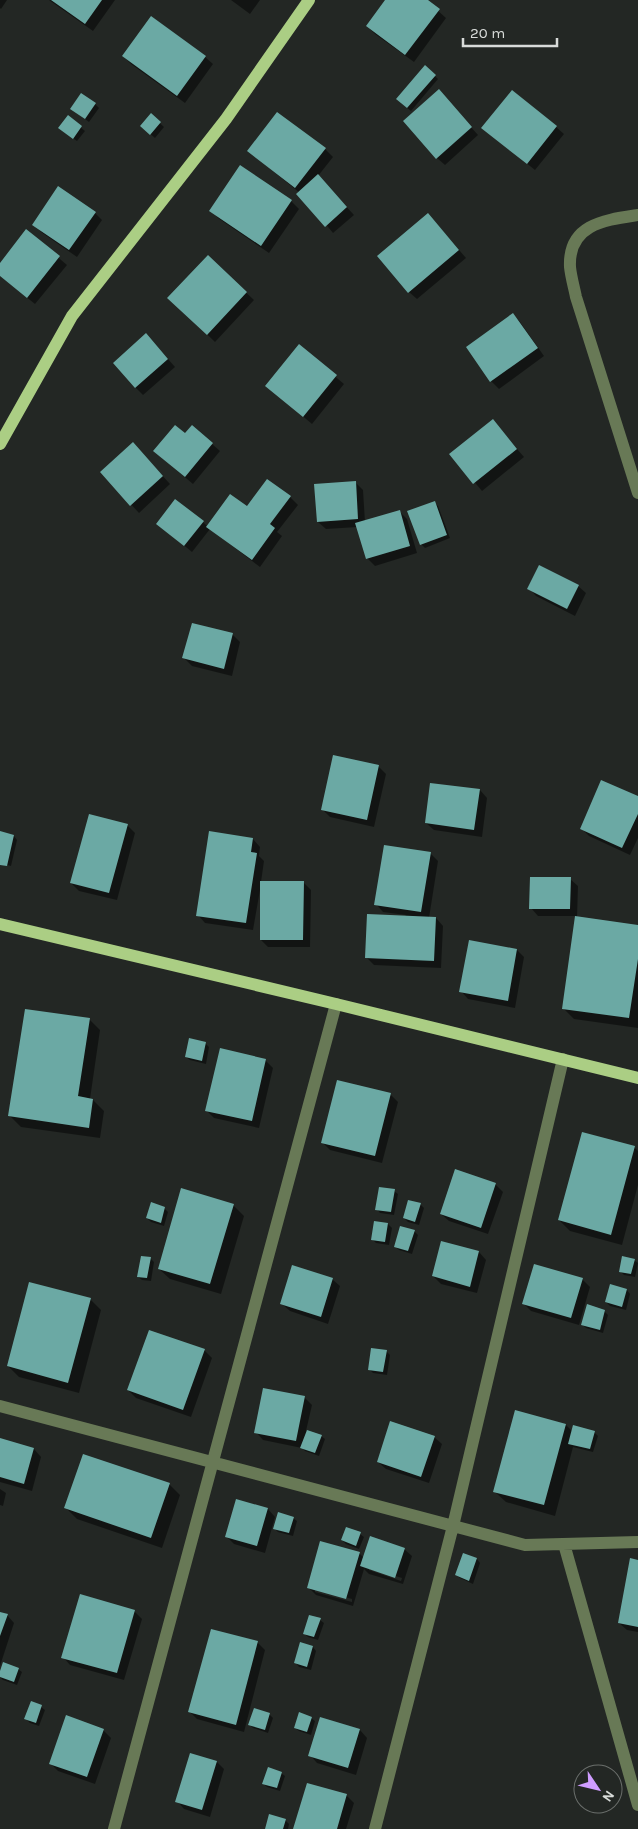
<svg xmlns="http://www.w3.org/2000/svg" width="638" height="1829" font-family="Karla,sans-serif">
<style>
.shadow{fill:#0007;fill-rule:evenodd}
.building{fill:#6ba9a4}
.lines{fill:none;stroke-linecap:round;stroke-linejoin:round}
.minor{stroke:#687956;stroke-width:12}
.major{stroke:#abce84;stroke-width:12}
</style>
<rect width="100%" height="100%" fill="#232724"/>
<path class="shadow" d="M 0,0 L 7,0 L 1,9 L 0,8 Z
M 49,0 L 115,0 L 93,31 Z
M 231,0 L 260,0 L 250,14 Z
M 387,0 L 426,0 L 446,18 L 414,62 L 375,34 L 367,26 Z
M 123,56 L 205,57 L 213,64 L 185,103 L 131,64 Z
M 425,67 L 438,79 L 411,111 L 401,103 Z
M 446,99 L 478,135 L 445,165 L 437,158 Z
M 95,104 L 99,108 L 89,122 L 76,112 Z
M 151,115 L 164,127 L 155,138 L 141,126 Z
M 68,117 L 85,131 L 77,141 L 64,132 Z
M 556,127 L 564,134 L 535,170 L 491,135 Z
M 325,149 L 333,157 L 318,176 L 354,215 L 333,233 L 300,193 L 248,151 Z
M 241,166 L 291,201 L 299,209 L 269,253 L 218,218 L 211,210 Z
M 95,213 L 102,220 L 77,257 L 41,232 L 34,224 Z
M 435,222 L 466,258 L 417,299 L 409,292 Z
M 27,231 L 67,265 L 35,304 L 0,276 L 0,265 Z
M 208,257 L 254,300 L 215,342 L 177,305 Z
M 513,314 L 520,322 L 544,356 L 499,389 L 491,381 L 467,347 Z
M 154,343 L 175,367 L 143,395 L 135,387 Z
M 299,346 L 344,384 L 312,424 L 267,386 Z
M 492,420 L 524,457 L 482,491 L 451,454 Z
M 185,435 L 212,444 L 220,451 L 193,484 L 162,458 Z
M 140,451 L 170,484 L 139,513 L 101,472 Z
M 355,482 L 363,490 L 365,522 L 400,512 L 407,519 L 417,553 L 375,566 L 367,558 L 358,527 L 326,529 L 318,522 Z
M 290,497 L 298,505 L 277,532 L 282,536 L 260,567 L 210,529 L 192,552 L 158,524 L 203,522 L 208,527 L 248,508 Z
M 434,502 L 438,506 L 450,538 L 425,548 L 421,544 Z
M 578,586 L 586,593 L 575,616 L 536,596 L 529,588 Z
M 193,624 L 233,635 L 240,642 L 232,676 L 192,666 L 184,658 Z
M 378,766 L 386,774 L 374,827 L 330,817 L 322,809 Z
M 480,790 L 487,798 L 482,837 L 434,830 L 426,823 Z
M 638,798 L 638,838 L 630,855 L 589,836 L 581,828 Z
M 127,825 L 135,833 L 117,900 L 79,891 L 71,883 Z
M 0,833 L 14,836 L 17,840 L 11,866 L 0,863 Z
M 253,839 L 260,847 L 259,856 L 264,861 L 261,882 L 303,882 L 311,890 L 310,947 L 268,947 L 261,940 L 261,890 L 260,890 L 253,930 L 205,923 L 198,915 Z
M 430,853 L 438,861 L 429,918 L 436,918 L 443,926 L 441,968 L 374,965 L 366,957 L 406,915 L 383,912 L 376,904 Z
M 570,879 L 578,886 L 577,918 L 638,926 L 638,1028 L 574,1019 L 563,1008 L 576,916 L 538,916 L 531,908 Z
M 517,950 L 524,957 L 515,1008 L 468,999 L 461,991 Z
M 89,1019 L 100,1030 L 90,1099 L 93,1100 L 104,1111 L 100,1138 L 21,1127 L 10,1116 Z
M 206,1044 L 209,1047 L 206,1064 L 190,1060 L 186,1057 Z
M 265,1060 L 273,1068 L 259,1128 L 214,1118 L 206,1110 Z
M 390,1094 L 398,1102 L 382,1163 L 330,1150 L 322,1142 Z
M 634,1147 L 638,1151 L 638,1185 L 622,1245 L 570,1231 L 559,1220 Z
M 495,1184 L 503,1192 L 488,1234 L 449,1221 L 441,1214 Z
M 394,1191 L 398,1194 L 394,1215 L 380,1213 L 377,1209 Z
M 420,1204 L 424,1208 L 419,1225 L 408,1222 L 404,1218 Z
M 233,1205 L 244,1216 L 221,1294 L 170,1279 L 159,1269 Z
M 164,1208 L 168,1212 L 164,1226 L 151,1222 L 147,1218 Z
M 375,1222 L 388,1224 L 392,1228 L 389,1245 L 376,1243 L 372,1239 Z
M 414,1231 L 418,1235 L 412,1254 L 399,1250 L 396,1247 Z
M 479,1252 L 486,1260 L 477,1293 L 441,1284 L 433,1276 Z
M 151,1259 L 154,1262 L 151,1281 L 142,1280 L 138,1277 Z
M 634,1260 L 638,1263 L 635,1277 L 624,1275 L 620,1271 Z
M 332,1279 L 340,1286 L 328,1324 L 290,1311 L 282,1304 Z
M 582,1279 L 590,1287 L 579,1325 L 531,1311 L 523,1303 Z
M 611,1286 L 627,1290 L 630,1294 L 626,1310 L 610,1306 L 606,1302 Z
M 90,1299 L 101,1310 L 79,1393 L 19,1377 L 8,1366 Z
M 604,1311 L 608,1315 L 603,1333 L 586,1328 L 582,1324 Z
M 204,1350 L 212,1358 L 191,1417 L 136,1398 L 128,1390 Z
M 386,1351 L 390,1355 L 387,1375 L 373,1373 L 369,1369 Z
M 304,1397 L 312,1405 L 306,1431 L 321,1436 L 325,1439 L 319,1456 L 305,1451 L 302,1448 L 263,1440 L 256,1432 Z
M 566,1425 L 573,1432 L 594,1432 L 598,1436 L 593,1452 L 573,1447 L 555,1516 L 506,1502 L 495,1492 Z
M 434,1437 L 442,1444 L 429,1483 L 386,1469 L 378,1462 Z
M 0,1440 L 34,1449 L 41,1457 L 32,1491 L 0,1482 Z
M 169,1484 L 180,1495 L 162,1548 L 77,1519 L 66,1508 Z
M 0,1489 L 6,1493 L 3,1506 L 0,1505 Z
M 237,1500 L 268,1509 L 275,1517 L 265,1553 L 234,1544 L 226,1536 Z
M 293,1518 L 297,1521 L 293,1536 L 278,1532 L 275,1529 Z
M 360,1534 L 364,1537 L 359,1549 L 346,1544 L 342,1540 Z
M 404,1549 L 412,1556 L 403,1584 L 369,1574 L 364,1569 L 353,1606 L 316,1595 L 308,1587 L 359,1553 L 364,1558 ZM 369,1568 L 402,1578 L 401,1581 L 369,1570 ZM 315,1589 L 352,1599 L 352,1602 L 315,1592 Z
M 463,1555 L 477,1559 L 480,1563 L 473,1584 L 460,1578 L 456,1575 Z
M 638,1561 L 638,1632 L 627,1630 L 619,1623 Z
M 134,1611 L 142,1619 L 124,1680 L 70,1665 L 63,1657 Z
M 0,1613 L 7,1615 L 14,1623 L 0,1666 Z
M 320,1620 L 324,1623 L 318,1640 L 308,1637 L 304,1633 Z
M 211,1630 L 258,1643 L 265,1650 L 244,1732 L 197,1719 L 190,1712 Z
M 301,1644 L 313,1647 L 316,1651 L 311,1670 L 299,1667 L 296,1663 Z
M 18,1669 L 22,1672 L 17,1685 L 3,1680 L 0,1677 L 0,1675 Z
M 41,1707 L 45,1710 L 39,1726 L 30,1723 L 26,1719 Z
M 269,1714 L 273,1718 L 268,1733 L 253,1728 L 250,1725 Z
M 311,1718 L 315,1721 L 311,1735 L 299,1731 L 295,1728 Z
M 103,1730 L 111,1738 L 95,1784 L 58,1771 L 50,1763 Z
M 360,1730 L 367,1738 L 356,1775 L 317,1763 L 310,1755 Z
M 217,1762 L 224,1769 L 210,1817 L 184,1809 L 177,1801 Z
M 281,1773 L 285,1776 L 280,1791 L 267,1787 L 264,1784 Z
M 346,1795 L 354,1803 L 346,1829 L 295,1829 Z
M 285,1820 L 289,1824 L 288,1829 L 266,1829 Z"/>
<path class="building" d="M 51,0 L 102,0 L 85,24 Z
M 385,0 L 428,0 L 440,9 L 405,55 L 366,26 Z
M 151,16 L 206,56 L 177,96 L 122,56 Z
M 425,65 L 436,75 L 407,108 L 396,99 Z
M 439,89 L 472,127 L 436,159 L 403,121 Z
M 512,90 L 557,126 L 527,164 L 481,128 Z
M 81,93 L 96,103 L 85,119 L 70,109 Z
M 277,112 L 326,148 L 295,188 L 247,151 Z
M 151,113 L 161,122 L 150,135 L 140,126 Z
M 68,115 L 82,126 L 73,139 L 58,128 Z
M 240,165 L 292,200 L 261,246 L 209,211 Z
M 318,174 L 347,207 L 325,227 L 296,194 Z
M 58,186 L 96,212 L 69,250 L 32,225 Z
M 428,213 L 459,250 L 408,293 L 377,256 Z
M 26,229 L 60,256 L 27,298 L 0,276 L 0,263 Z
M 208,255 L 247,292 L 207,335 L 167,298 Z
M 513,313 L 538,348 L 490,382 L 466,347 Z
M 146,333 L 168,359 L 135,388 L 113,363 Z
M 299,344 L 337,375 L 303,417 L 265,386 Z
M 493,419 L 517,449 L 473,484 L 449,454 Z
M 175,425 L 185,433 L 192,425 L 213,443 L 185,477 L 153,451 Z
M 133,442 L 163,476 L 130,506 L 100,472 Z
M 267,479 L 291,496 L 270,524 L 275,528 L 252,560 L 206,527 L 230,494 L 247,506 Z
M 356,481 L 358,519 L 317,522 L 314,484 Z
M 175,499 L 204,521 L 184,546 L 156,524 Z
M 435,501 L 447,535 L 420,545 L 407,511 Z
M 400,510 L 410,546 L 366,559 L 355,523 Z
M 539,565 L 579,585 L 567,609 L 527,589 Z
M 192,623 L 233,633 L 224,669 L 182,658 Z
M 333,755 L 379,765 L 367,820 L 321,810 Z
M 601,780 L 638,796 L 638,814 L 622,848 L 580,829 Z
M 430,783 L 480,789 L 474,830 L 425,823 Z
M 89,814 L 128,824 L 109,893 L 70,883 Z
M 0,831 L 14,835 L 7,866 L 0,865 Z
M 209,831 L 253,838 L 251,852 L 257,853 L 246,923 L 196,916 Z
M 384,845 L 431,852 L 421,912 L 374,905 Z
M 530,877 L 571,877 L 570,909 L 529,909 Z
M 260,881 L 304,881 L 303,940 L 260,940 Z
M 367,914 L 436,917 L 434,961 L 365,958 Z
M 575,916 L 638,925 L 638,959 L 629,1018 L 562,1009 Z
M 469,940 L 517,949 L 508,1001 L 459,992 Z
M 25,1009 L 90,1018 L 78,1096 L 93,1099 L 89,1128 L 8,1116 Z
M 189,1038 L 206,1042 L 202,1061 L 185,1057 Z
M 220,1048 L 266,1059 L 252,1121 L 205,1111 Z
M 337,1080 L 391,1093 L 375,1156 L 321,1143 Z
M 582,1132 L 635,1146 L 611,1235 L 558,1220 Z
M 455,1169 L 496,1183 L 481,1228 L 440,1214 Z
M 379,1187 L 395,1189 L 391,1212 L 375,1210 Z
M 181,1188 L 234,1204 L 210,1284 L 158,1269 Z
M 408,1200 L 421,1203 L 415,1222 L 403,1218 Z
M 151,1202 L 165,1207 L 161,1223 L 146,1218 Z
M 374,1221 L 388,1223 L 385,1242 L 371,1240 Z
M 400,1226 L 415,1230 L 408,1251 L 394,1247 Z
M 441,1241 L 479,1251 L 470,1287 L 432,1276 Z
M 141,1256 L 151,1257 L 147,1278 L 137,1277 Z
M 622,1256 L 635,1259 L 631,1274 L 619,1272 Z
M 534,1264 L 583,1278 L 571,1318 L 522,1304 Z
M 292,1265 L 333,1278 L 321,1317 L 280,1304 Z
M 29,1282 L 91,1298 L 68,1383 L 7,1366 Z
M 610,1284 L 627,1289 L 622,1307 L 605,1302 Z
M 587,1304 L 605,1310 L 600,1330 L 581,1325 Z
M 149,1330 L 205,1349 L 183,1410 L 127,1390 Z
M 371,1348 L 387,1350 L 383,1372 L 368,1370 Z
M 263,1388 L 305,1396 L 296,1441 L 254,1433 Z
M 515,1410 L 566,1424 L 544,1505 L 493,1492 Z
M 390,1421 L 435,1436 L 421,1477 L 377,1462 Z
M 573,1425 L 595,1431 L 590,1449 L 568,1444 Z
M 307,1430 L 322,1435 L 315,1453 L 300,1448 Z
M 0,1438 L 34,1448 L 24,1484 L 0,1477 Z
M 83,1454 L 170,1483 L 151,1538 L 64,1508 Z
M 236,1499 L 268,1508 L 257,1546 L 225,1537 Z
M 278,1512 L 294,1517 L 289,1533 L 273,1529 Z
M 346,1527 L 361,1532 L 356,1546 L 341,1540 Z
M 370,1536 L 405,1548 L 395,1578 L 360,1566 Z
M 320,1541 L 360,1552 L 346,1599 L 307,1588 Z
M 463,1553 L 477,1558 L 469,1581 L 455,1575 Z
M 630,1558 L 638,1560 L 638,1627 L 618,1623 Z
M 80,1594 L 135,1610 L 117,1673 L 61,1658 Z
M 0,1612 L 8,1614 L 0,1636 Z
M 309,1615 L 321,1618 L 314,1637 L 303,1634 Z
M 211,1629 L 258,1641 L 236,1725 L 188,1712 Z
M 300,1642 L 313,1646 L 307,1667 L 294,1663 Z
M 3,1662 L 19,1668 L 14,1682 L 0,1677 L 0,1671 Z
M 31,1701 L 42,1705 L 36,1723 L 24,1719 Z
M 254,1708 L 270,1713 L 265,1730 L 248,1725 Z
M 299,1712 L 312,1717 L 307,1732 L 294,1728 Z
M 66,1715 L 104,1729 L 87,1777 L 49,1764 Z
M 320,1717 L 360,1729 L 348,1768 L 308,1756 Z
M 190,1753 L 217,1761 L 202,1810 L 175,1802 Z
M 268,1767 L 282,1772 L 277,1788 L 262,1784 Z
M 307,1783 L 347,1794 L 337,1829 L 293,1829 Z
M 269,1814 L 286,1819 L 283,1829 L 265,1829 Z"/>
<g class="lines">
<path class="minor" d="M 638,215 C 605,220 568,224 570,267 C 571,277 574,287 576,297 L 638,493
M 0,1406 L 525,1545 L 638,1542
M 564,1544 L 638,1805
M 114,1829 L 336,1004
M 375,1829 L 453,1526 L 563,1059"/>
<path class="major" d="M 0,444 L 72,316 L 226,119 L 309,0
M 0,924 L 336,1004 L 638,1078"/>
</g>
<g transform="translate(598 1789) rotate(125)"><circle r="24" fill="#232724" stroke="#6b6f6c"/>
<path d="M0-4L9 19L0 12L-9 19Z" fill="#cf9dff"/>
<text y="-8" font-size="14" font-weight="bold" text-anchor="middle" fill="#d8dbd9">N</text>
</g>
<path d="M463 38v8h94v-8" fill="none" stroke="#d8dbd9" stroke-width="2.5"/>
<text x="470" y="38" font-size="15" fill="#d8dbd9" stroke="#232724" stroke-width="4" paint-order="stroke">20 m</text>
</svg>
